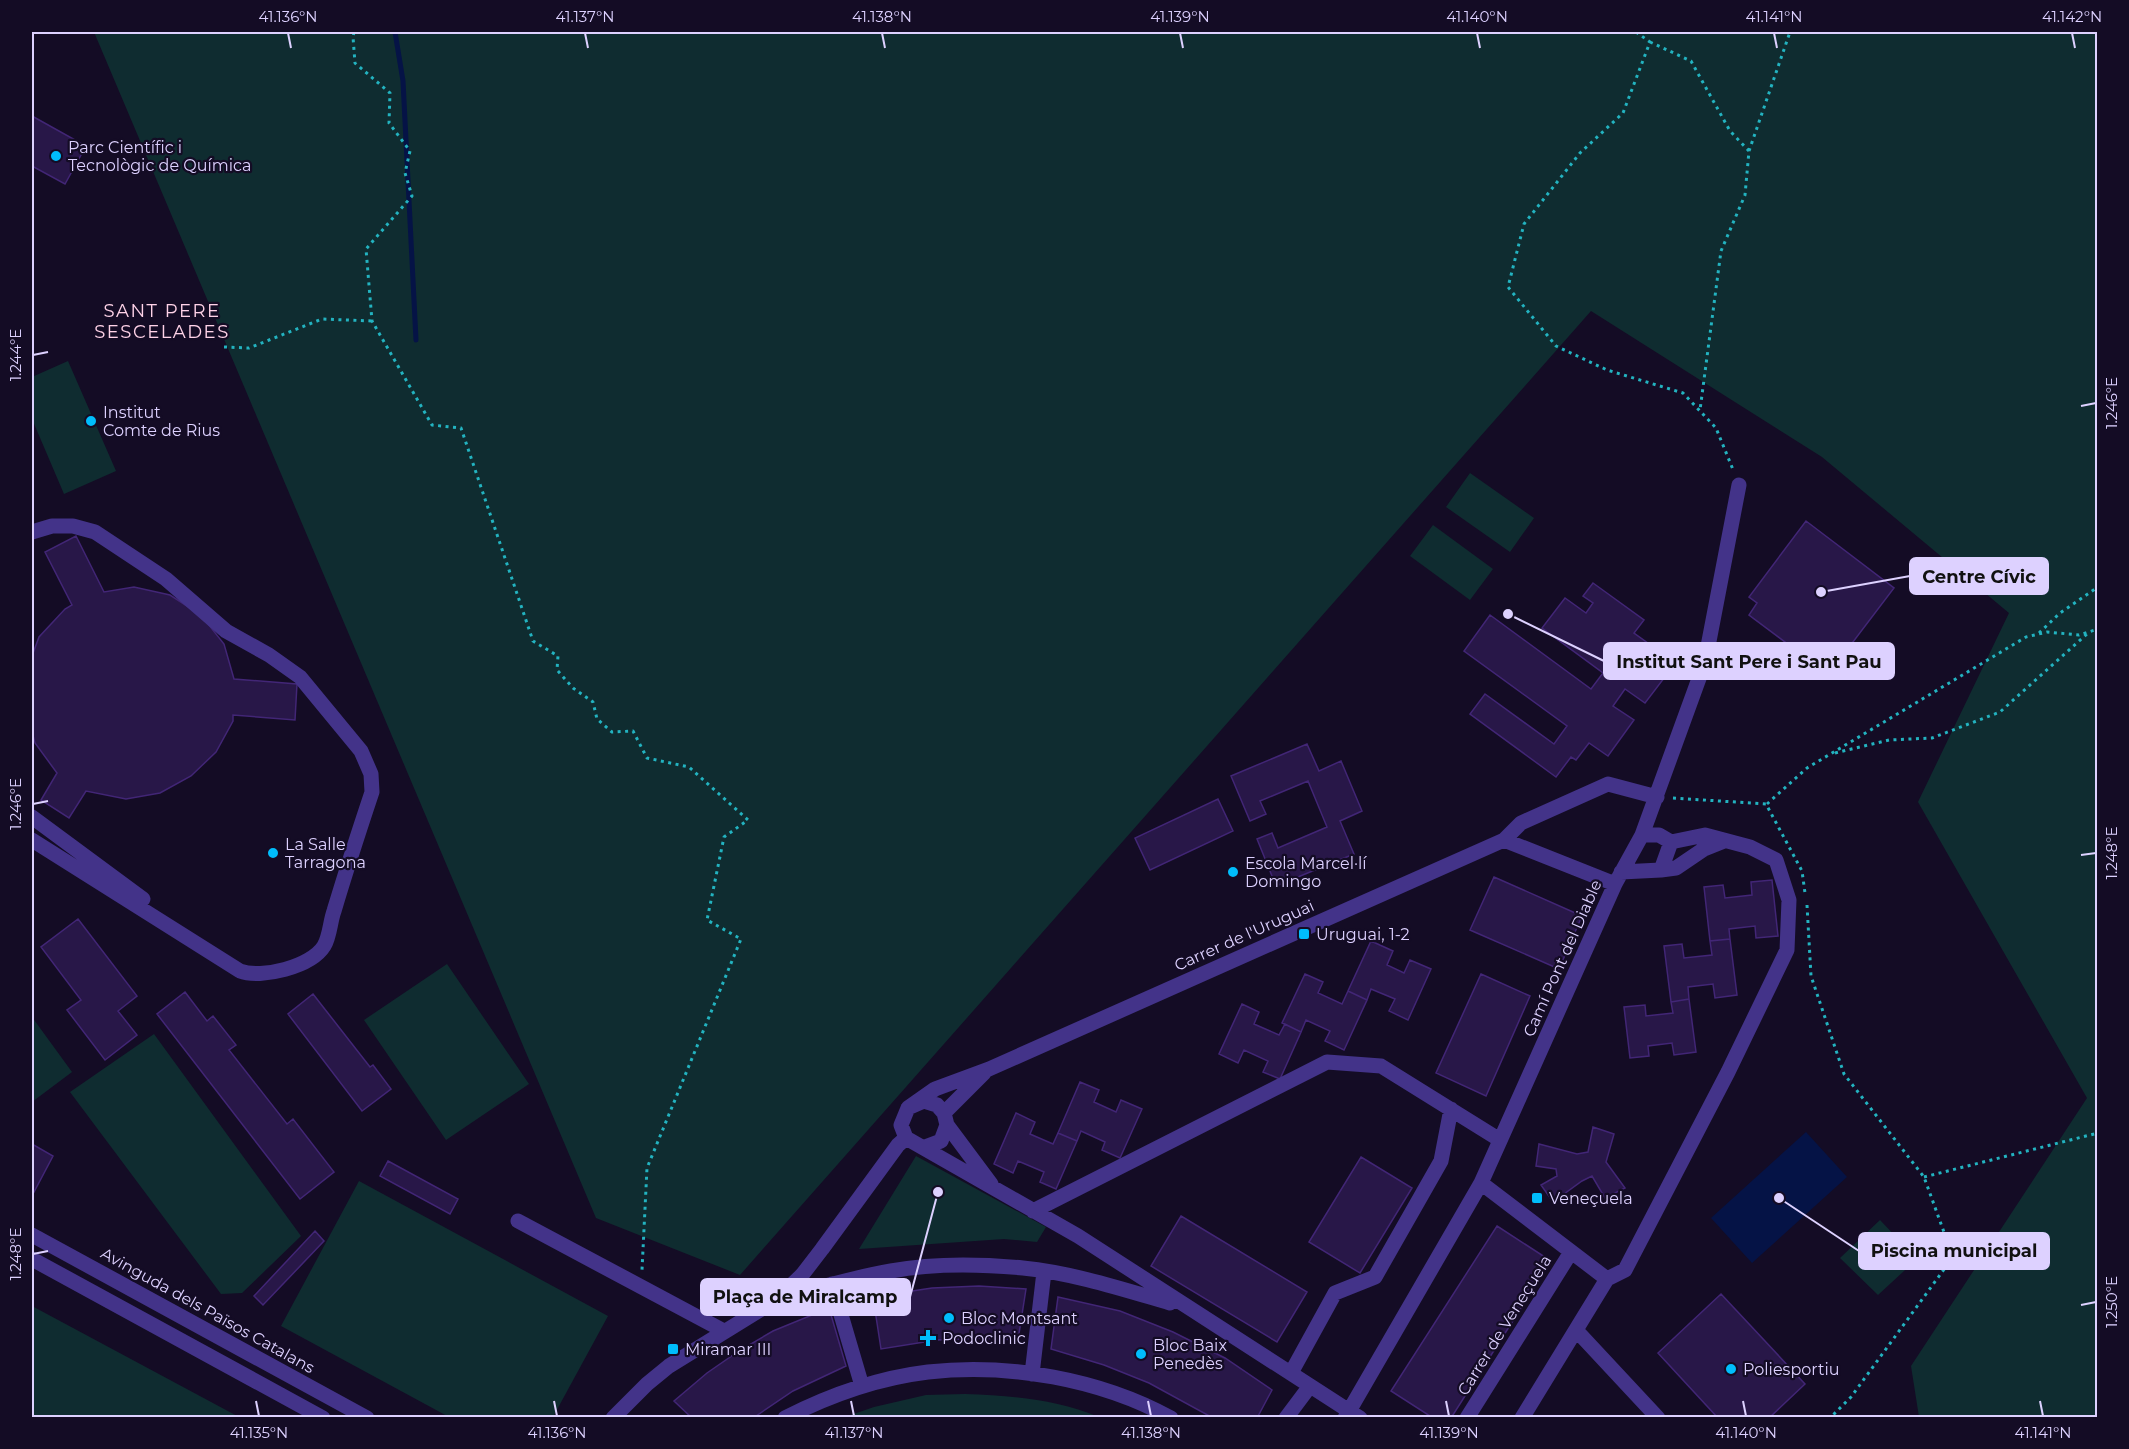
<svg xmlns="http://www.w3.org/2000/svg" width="2129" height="1449" font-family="Montserrat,sans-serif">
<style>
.green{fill:#0f2c30}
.water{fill:#051346}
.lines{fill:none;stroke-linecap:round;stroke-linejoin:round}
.stream{stroke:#051346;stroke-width:5}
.building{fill:#281748;stroke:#422676;stroke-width:1.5}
.path{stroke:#23b3c0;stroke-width:3;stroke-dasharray:3 4.5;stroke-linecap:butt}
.minor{stroke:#433389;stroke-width:15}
.ticks{fill:none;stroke:#ddd1ff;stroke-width:2}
.poi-dot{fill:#00bdfc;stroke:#140c25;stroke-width:2}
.labels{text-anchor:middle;stroke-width:4.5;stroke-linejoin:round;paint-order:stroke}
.poi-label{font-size:16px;fill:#ddd1ff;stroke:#140c25;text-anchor:start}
.street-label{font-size:16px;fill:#ddd1ff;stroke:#140c25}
.neighbourhood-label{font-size:18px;letter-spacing:1.5px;fill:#ffd3e8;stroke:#140c25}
.leader{fill:none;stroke:#ddd1ff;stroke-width:2}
.callout-dot{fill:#ddd1ff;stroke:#140c25;stroke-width:2}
.callout{fill:#ddd1ff;stroke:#ddd1ff;stroke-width:2}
.callout-label{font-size:18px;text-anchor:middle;font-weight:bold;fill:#111}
.neatline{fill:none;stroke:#ddd1ff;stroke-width:2}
.ticks-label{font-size:15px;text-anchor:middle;fill:#ddd1ff}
</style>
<rect width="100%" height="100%" fill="#140c25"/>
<path class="green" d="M 94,32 L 2097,32 L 2097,1417 L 1919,1417 L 1911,1366 L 2087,1098 L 1918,802 L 2009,613 L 1822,457 L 1591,311 L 740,1275 L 596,1218 Z
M 68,361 L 116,471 L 64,494 L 32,419 L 32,377 Z
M 1470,473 L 1534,518 L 1510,552 L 1446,507 Z
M 1433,525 L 1493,569 L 1470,600 L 1410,556 Z
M 447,964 L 529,1084 L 446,1140 L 364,1020 Z
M 32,1017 L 72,1072 L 32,1102 Z
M 154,1034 L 301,1236 L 242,1293 L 221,1294 L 70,1092 Z
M 916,1156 L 1046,1227 L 1037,1242 L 1004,1239 L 859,1249 Z
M 359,1181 L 608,1316 L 553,1417 L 449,1417 L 281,1326 Z
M 1880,1220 L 1917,1259 L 1878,1295 L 1840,1258 Z
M 32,1306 L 239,1417 L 32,1417 Z
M 965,1394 C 1013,1396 1055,1399 1099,1417 L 845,1417 L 874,1407 L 926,1395 Z"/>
<path class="water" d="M 1806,1132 L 1847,1177 L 1752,1263 L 1711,1218 Z"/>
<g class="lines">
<path class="stream" d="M 395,32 L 403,81 L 416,340"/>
</g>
<path class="building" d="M 32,116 L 86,146 L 65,184 L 32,166 Z
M 1806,521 L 1894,588 L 1837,663 L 1829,658 L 1821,669 L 1749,615 L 1757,603 L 1749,597 Z
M 76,536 L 104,592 L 134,587 L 170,595 L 201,615 L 224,644 L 234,679 L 297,684 L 295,720 L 233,715 L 233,721 L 216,752 L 191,776 L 160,793 L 126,799 L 86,791 L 69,818 L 41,800 L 57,773 L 35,743 L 32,732 L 32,656 L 39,637 L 65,609 L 72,605 L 45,552 Z
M 1593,583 L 1644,620 L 1634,633 L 1663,654 L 1656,664 L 1668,673 L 1645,703 L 1625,689 L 1613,706 L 1634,720 L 1608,756 L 1589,743 L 1576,760 L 1571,757 L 1556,777 L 1470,714 L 1485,694 L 1554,744 L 1567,726 L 1464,651 L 1490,615 L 1591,689 L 1603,673 L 1542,628 L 1565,598 L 1586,613 L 1593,603 L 1583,596 Z
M 1307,744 L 1319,771 L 1341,761 L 1362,811 L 1340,821 L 1354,854 L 1276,886 L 1257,839 L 1272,833 L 1278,848 L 1327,827 L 1308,781 L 1260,801 L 1266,814 L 1250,821 L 1231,776 Z
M 1218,799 L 1233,831 L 1150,870 L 1135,838 Z
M 1494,877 L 1582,916 L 1559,969 L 1470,930 Z
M 1772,880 L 1778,936 L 1756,938 L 1755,926 L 1729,929 L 1730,939 L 1710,941 L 1704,887 L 1723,885 L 1725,898 L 1752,895 L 1751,882 Z
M 78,919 L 137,996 L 118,1011 L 137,1035 L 105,1060 L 67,1010 L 81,1000 L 41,947 Z
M 1730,939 L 1737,995 L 1715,998 L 1713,984 L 1688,987 L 1689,999 L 1671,1002 L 1664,946 L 1682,944 L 1684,958 L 1712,955 L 1710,941 Z
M 1371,941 L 1393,951 L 1387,965 L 1404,973 L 1410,960 L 1431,969 L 1408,1020 L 1389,1011 L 1395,999 L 1371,989 L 1367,1000 L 1348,991 Z
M 1305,974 L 1323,982 L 1318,993 L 1342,1004 L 1348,991 L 1367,1000 L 1344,1050 L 1325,1041 L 1330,1031 L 1306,1020 L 1301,1032 L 1282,1023 Z
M 1481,974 L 1530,996 L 1486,1096 L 1436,1073 Z
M 185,992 L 207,1021 L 213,1016 L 236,1045 L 229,1050 L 287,1124 L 293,1119 L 334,1172 L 300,1199 L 157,1014 Z
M 313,994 L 370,1067 L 373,1065 L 391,1089 L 362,1111 L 288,1014 Z
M 1689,999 L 1696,1052 L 1674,1055 L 1672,1043 L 1648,1046 L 1649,1056 L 1630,1058 L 1624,1007 L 1645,1005 L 1646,1016 L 1673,1013 L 1671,1002 Z
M 1242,1004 L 1259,1012 L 1254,1024 L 1279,1035 L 1285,1024 L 1301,1032 L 1280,1079 L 1263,1072 L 1268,1061 L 1244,1050 L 1238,1063 L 1219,1054 Z
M 1080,1082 L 1099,1090 L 1094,1102 L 1116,1112 L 1121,1100 L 1142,1109 L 1120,1158 L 1102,1150 L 1105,1142 L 1081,1131 L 1077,1141 L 1058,1133 Z
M 1016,1113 L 1035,1122 L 1030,1134 L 1053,1144 L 1058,1133 L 1077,1141 L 1056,1189 L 1040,1182 L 1044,1172 L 1018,1161 L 1013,1173 L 994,1164 Z
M 1593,1127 L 1614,1134 L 1606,1162 L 1625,1188 L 1605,1198 L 1592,1176 L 1582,1181 L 1553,1202 L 1541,1185 L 1557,1176 L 1556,1169 L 1536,1166 L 1539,1144 L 1577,1154 L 1588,1152 Z
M 32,1144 L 53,1156 L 34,1192 L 32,1190 Z
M 1361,1157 L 1412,1188 L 1360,1273 L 1309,1242 Z
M 388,1161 L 458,1199 L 450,1214 L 380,1176 Z
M 1181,1216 L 1307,1292 L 1277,1342 L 1151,1266 Z
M 1497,1226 L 1551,1261 L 1451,1418 L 1433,1418 L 1391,1391 Z
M 315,1231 L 324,1241 L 263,1305 L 254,1296 Z
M 979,1286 L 1026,1289 L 1018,1340 L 980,1338 L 937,1340 L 881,1349 L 873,1297 L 932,1288 Z
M 1721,1294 L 1805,1384 L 1769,1418 L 1718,1418 L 1658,1353 Z
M 1058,1297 L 1120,1311 L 1173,1332 L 1225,1358 L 1272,1390 L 1257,1418 L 1213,1418 L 1149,1383 L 1104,1365 L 1051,1349 Z
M 829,1308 L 846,1366 L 793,1391 L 753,1418 L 692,1418 L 674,1401 L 707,1373 L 739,1351 L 773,1331 Z"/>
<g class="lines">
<path class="path" d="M 354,32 L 353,37 L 355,63 L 390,93 L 389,123 L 410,151 L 405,173 L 412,196 L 366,249 L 372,321 L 432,425 L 461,428 L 533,641 L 558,656 L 557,670 L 573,688 L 593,702 L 597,719 L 612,732 L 633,731 L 647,758 L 689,767 L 748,820 L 724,837 L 707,920 L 741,939 L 647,1168 L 642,1270
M 1636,32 L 1650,42 L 1623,113 L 1580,153 L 1524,224 L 1508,287 L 1556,346 L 1607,370 L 1683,393 L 1716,428 L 1734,472
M 1650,42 L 1691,61 L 1730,131 L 1749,151 L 1745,195 L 1721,251 L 1700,410
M 1749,151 L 1790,32
M 224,347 L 249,348 L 322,319 L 372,321
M 2039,633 L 2060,613 L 2098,587
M 1835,753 L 1889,740 L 1932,738 L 2000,712 L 2088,633
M 1673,798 L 1766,804 L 1802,871 L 1805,893
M 1767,804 L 1807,768 L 2026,637 L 2047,632 L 2079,635 L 2098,629
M 1807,905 L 1811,976 L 1844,1074 L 1924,1177 L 1953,1257 L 1851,1397 L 1830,1418
M 1924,1177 L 2098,1133"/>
<path class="minor" d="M 32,532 L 52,526 L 73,526 L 95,532 L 166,579 L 226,631 L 269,655 L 300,677 L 361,751 L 371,774 L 372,792 C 359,831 346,871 334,911 C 330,922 330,936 324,946 C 311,967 261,979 240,971 L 32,840
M 32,817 L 143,899
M 1504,840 L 1521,823 L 1608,784 L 1657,797
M 1661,870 L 1676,868 L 1704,849 L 1724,841
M 1621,872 L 1661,870 L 1671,842 L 1659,835 L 1642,835
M 908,1108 L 935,1089 L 989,1069 L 1504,840 L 1615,884
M 944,1113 L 984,1073
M 947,1125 L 991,1184
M 925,1147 L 941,1141 L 947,1125 L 944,1113 L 937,1105 L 924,1101 L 908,1108 L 901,1125 L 906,1138 L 1078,1236 L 1360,1418
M 1481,1183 L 1607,1279 L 1522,1418
M 1033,1211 L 1327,1062 L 1381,1066 L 1500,1140
M 518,1221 L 724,1331
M 32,1235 L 367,1418
M 32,1259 L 323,1418
M 1607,1279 L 1625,1270 L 1728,1072 L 1787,950 L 1789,900 L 1776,860 L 1750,847 L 1705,835 L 1671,842
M 832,1284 L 862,1386
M 776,1300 C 814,1289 852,1278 891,1271 C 934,1263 980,1264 1023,1268 C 1073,1273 1122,1289 1170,1303
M 1576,1330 L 1658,1418
M 1291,1373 L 1335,1293 L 1375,1277 L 1441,1161 L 1451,1109
M 1032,1374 L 1044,1272
M 613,1418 L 647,1384 L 669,1366 L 776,1300 L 802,1275 L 822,1249 L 898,1145 L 906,1138
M 785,1418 C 830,1395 878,1378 928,1372 C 1009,1363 1100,1379 1171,1418
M 1286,1418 L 1310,1386
M 1345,1418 L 1481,1183 L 1615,884 L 1642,835 L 1705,662 L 1739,485
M 1467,1418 L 1571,1252"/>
</g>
<path class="ticks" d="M 288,33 L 291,48M 585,33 L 588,48M 882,33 L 885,48M 1180,33 L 1183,48M 1477,33 L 1480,48M 1774,33 L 1777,48M 2072,33 L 2075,48M 33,355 L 48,352M 2081,406 L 2096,403M 33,804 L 48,801M 2081,855 L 2096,853M 33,1254 L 48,1251M 2081,1305 L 2096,1302M 256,1401 L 259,1416M 554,1401 L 557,1416M 851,1401 L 854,1416M 1148,1401 L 1151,1416M 1446,1401 L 1449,1416M 1743,1401 L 1746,1416M 2040,1401 L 2043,1416"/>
<g class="poi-dot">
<circle cx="56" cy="156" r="6"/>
<circle cx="91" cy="421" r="6"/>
<circle cx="273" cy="853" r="6"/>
<circle cx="1233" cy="872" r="6"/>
<rect x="1298" y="928" width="12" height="12" rx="3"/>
<rect x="1531" y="1192" width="12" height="12" rx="3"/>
<circle cx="949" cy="1318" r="6"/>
<path d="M925 1329h6v6h6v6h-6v6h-6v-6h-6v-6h6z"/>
<rect x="667" y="1343" width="12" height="12" rx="3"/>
<circle cx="1141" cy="1354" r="6"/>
<circle cx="1731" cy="1369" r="6"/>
</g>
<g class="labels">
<g class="poi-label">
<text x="68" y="153">Parc Científic i<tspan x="68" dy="18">Tecnològic de Química</tspan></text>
<text x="103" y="418">Institut<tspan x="103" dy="18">Comte de Rius</tspan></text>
<text x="285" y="850">La Salle<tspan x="285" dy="18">Tarragona</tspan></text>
<text x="1245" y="869">Escola Marcel·lí<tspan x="1245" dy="18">Domingo</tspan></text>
<text x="1316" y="940">Uruguai, 1-2</text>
<text x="1549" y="1204">Veneçuela</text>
<text x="961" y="1324">Bloc Montsant</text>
<text x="942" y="1344">Podoclinic</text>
<text x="1153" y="1351">Bloc Baix<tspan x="1153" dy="18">Penedès</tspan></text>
<text x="685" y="1355">Miramar III</text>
<text x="1743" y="1375">Poliesportiu</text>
</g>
<g class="street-label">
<text transform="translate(1244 935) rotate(-24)" y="6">Carrer de l'Uruguai</text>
<text transform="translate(1562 958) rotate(-66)" y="6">Camí Pont del Diable</text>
<text transform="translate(208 1310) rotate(29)" y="6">Avinguda dels Països Catalans</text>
<text transform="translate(1504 1325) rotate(-58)" y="6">Carrer de Veneçuela</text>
</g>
<g class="neighbourhood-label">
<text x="162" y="317">SANT PERE<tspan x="162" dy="21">SESCELADES</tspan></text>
</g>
</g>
<path class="leader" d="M1821 592L1910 576M1508 614L1604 661M1779 1198L1859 1251M938 1192L910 1297"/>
<g class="callout-dot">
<circle cx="1821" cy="592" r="6"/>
<circle cx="1508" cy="614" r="6"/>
<circle cx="1779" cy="1198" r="6"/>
<circle cx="938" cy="1192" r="6"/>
</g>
<g class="callout">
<rect x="1910" y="558" width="138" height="36" rx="6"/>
<rect x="1604" y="643" width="290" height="36" rx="6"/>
<rect x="1859" y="1233" width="190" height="36" rx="6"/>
<rect x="701" y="1279" width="209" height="36" rx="6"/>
</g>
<g class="callout-label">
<text x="1979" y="583">Centre Cívic</text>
<text x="1749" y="668">Institut Sant Pere i Sant Pau</text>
<text x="1954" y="1257">Piscina municipal</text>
<text x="805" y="1303">Plaça de Miralcamp</text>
</g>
<rect width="2129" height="1449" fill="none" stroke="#140c25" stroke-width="66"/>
<rect x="33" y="33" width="2063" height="1383" class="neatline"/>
<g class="ticks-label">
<text x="288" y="22">41.136°N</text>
<text x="585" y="22">41.137°N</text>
<text x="882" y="22">41.138°N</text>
<text x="1180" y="22">41.139°N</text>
<text x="1477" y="22">41.140°N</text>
<text x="1774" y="22">41.141°N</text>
<text x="2072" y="22">41.142°N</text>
<text transform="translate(16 355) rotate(-90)" y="5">1.244°E</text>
<text transform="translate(2112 403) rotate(-90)" y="5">1.246°E</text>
<text transform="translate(16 804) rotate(-90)" y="5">1.246°E</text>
<text transform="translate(2112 853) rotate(-90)" y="5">1.248°E</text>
<text transform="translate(16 1254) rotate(-90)" y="5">1.248°E</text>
<text transform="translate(2112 1302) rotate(-90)" y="5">1.250°E</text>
<text x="259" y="1438">41.135°N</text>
<text x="557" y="1438">41.136°N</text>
<text x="854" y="1438">41.137°N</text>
<text x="1151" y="1438">41.138°N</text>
<text x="1449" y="1438">41.139°N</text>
<text x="1746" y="1438">41.140°N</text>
<text x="2043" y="1438">41.141°N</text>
</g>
</svg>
